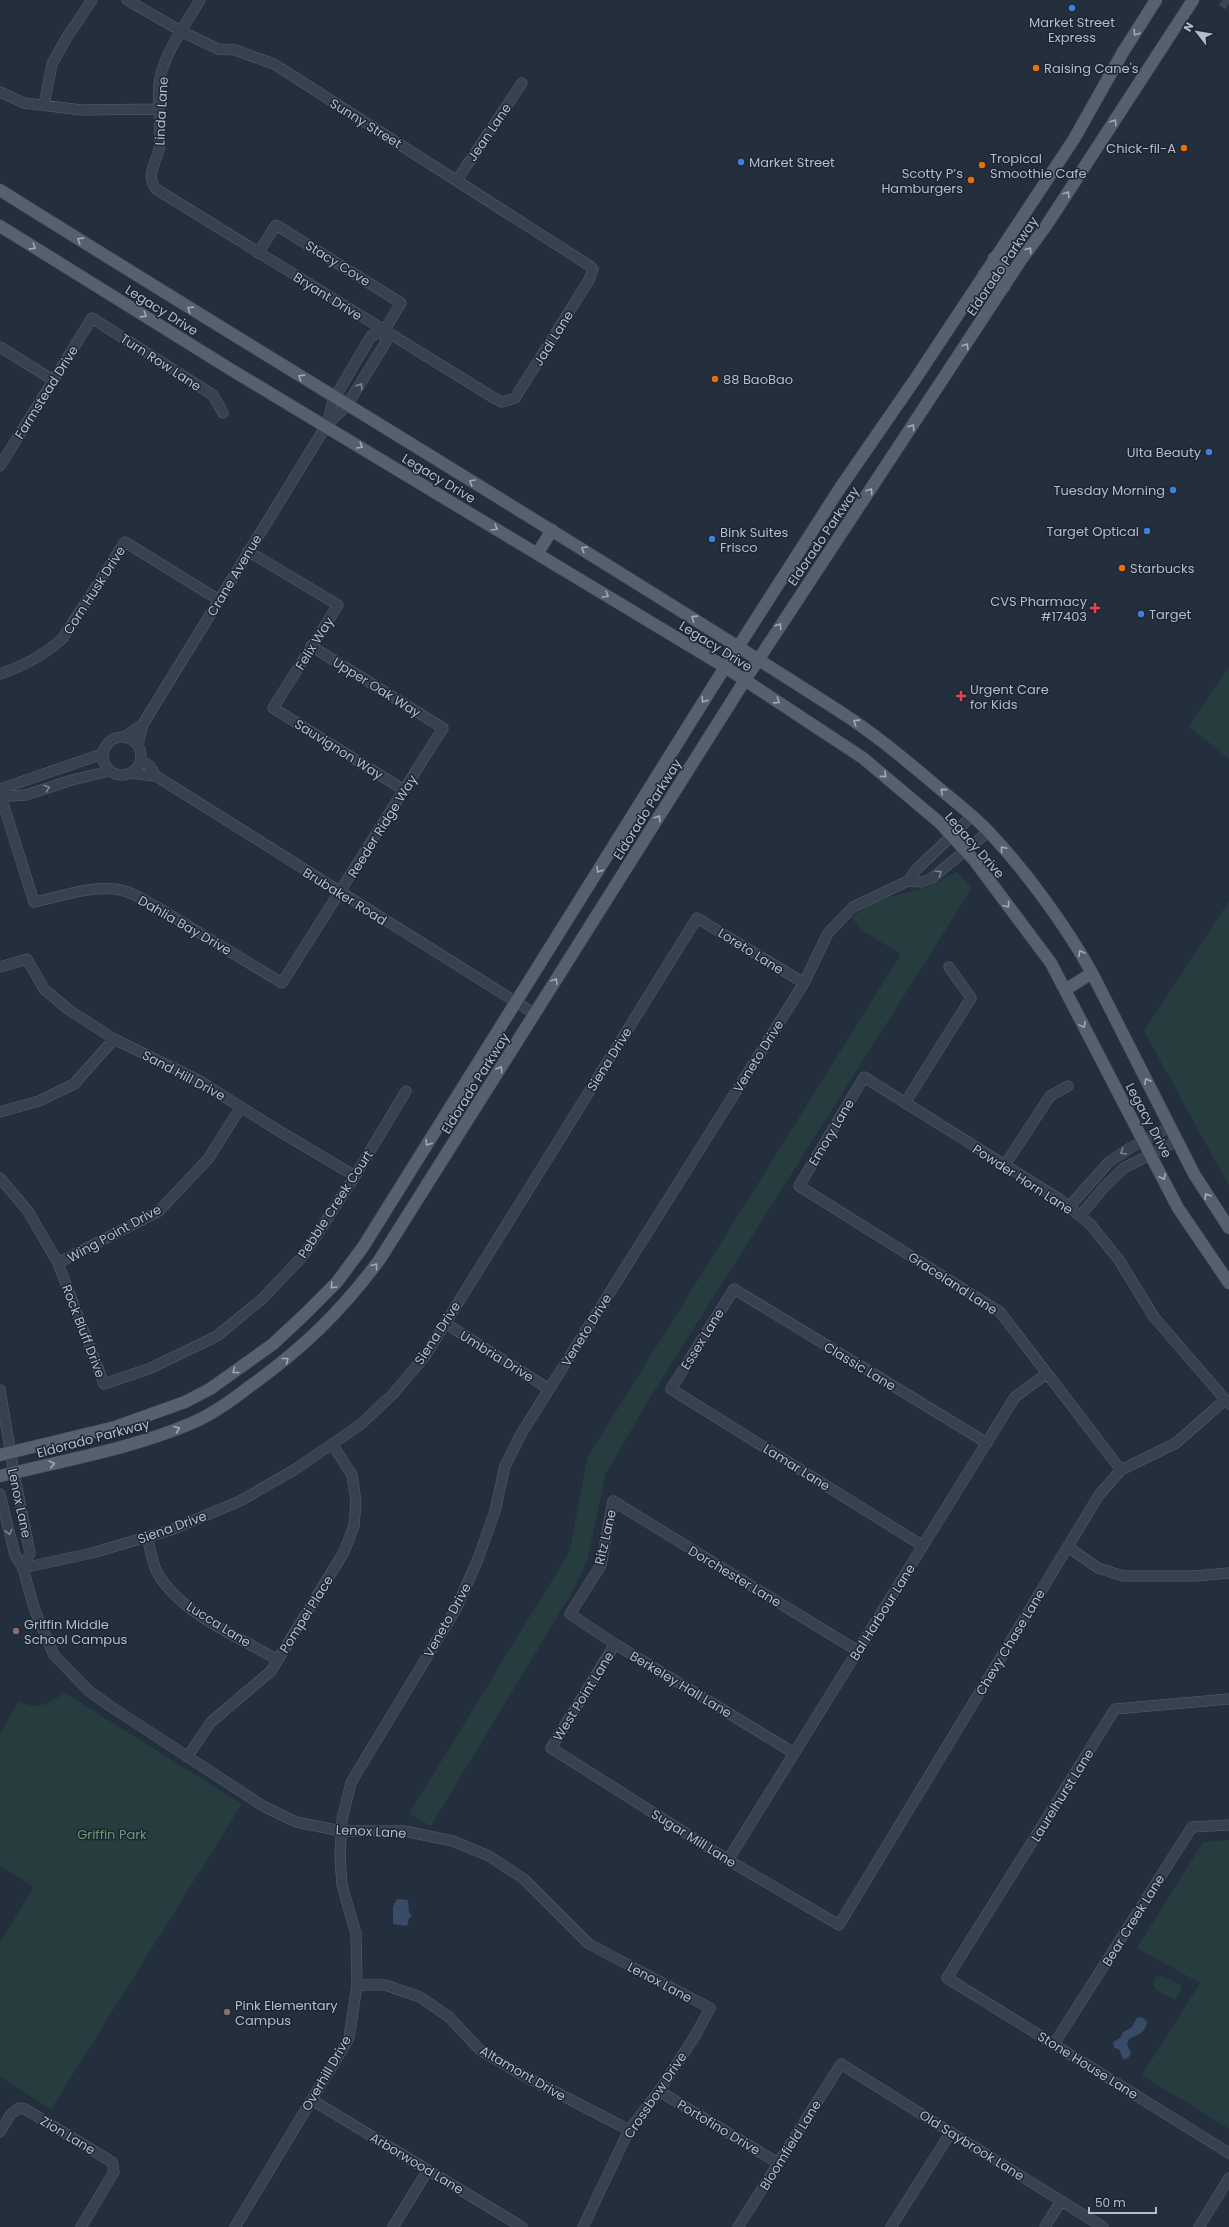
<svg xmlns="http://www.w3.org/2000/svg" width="1229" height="2227" font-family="Poppins,sans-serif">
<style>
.green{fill:#263c3f}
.water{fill:#394c67}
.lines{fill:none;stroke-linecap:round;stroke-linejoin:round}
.major-tunnel{stroke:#3a4453;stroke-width:12;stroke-dasharray:12 6;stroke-linecap:butt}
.minor-casing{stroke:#565f6c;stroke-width:11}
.major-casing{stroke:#414a57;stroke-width:13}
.minor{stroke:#38414e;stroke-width:10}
.major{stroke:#56606e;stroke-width:12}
.oneway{stroke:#a1aab7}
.oneway2{stroke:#7c8592}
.shop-dot{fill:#3f7fe0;stroke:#1d2633;stroke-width:1.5}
.food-dot{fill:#e8710a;stroke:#1d2633;stroke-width:1.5}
.health-dot{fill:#e0444e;stroke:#1d2633;stroke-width:1.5}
.education-dot{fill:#8d6e63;stroke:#1d2633;stroke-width:1.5}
.labels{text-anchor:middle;stroke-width:3;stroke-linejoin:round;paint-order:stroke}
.poi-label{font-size:13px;fill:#b4bcc9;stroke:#1d2633;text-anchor:start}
.street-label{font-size:13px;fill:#b4bcc9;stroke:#1d2633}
.park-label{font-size:13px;fill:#6b9a76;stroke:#1d2633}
</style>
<rect width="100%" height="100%" fill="#242f3e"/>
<path class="green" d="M 1229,667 L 1229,759 L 1189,726 Z
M 957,872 L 972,888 L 651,1396 L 606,1473 L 587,1561 L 568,1599 L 431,1826 L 409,1814 L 570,1551 L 587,1458 L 901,954 L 861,930 L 852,918 L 862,909 L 877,900 L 925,888 Z
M 1229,901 L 1229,1186 L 1144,1031 Z
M 65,1693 L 242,1804 L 51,2109 L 0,2077 L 0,1942 L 34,1887 L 0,1866 L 0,1733 L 19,1702 C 40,1710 47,1704 65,1693 Z
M 1229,1840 L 1229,2129 L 1142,2075 L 1200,1983 L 1137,1948 L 1203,1842 Z
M 1163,1976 L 1180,1985 L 1182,1989 L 1175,2000 L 1155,1989 L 1153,1984 L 1156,1977 Z"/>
<path class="water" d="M 397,1899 L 408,1900 L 409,1913 L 412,1916 L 409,1918 L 407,1926 L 393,1924 L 393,1907 Z
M 1142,2017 L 1147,2022 C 1145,2033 1138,2035 1129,2039 L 1127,2044 L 1131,2053 L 1128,2058 L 1123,2059 L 1119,2049 L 1114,2048 L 1113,2042 L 1120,2038 L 1123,2032 L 1131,2028 L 1137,2018 Z"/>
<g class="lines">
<path class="major-tunnel" d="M 1222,0 L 1229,4"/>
<defs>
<path id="minor" d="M 127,0 L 181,31 L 218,49 L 235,50 L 274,64 L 590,266 L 593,269 L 589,280 L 515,398 L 502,402 L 494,398 L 156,189 C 145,174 156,164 159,149 C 163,127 155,101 160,79 C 164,54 187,22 200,0
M 0,92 L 24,103 L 82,110 L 158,109
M 44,105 L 52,64 L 67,37 L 92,0
M 457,180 L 522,83
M 258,253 L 276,225 L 401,303 L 384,331
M 0,347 L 53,380
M 327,425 L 334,397 L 340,389 L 371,336 L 384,331
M 0,466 L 92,318 L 213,395 L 223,413
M 248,551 L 338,605 L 273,708 L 404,790
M 0,674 C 24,666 43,656 62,639 L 125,542 L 219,600
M 124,737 L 143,724
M103 756a19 19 0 1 1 38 0a19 19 0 1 1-38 0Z
M 138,745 L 143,724 L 326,426 L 347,405 L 386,342 L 384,331
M 141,760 L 150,766 L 156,776
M 130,773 L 156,776 L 535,1014
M 0,789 L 102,754
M 0,794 L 34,902 C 59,897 89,886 114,889 C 129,890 144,900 157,907 L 282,983 L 443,728 L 311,646
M 0,800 L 9,796 L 26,795 L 72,780 L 110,771
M 908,881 L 916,870 L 972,816
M 0,967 L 27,959 L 44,989 L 69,1010 L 114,1039 L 198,1080 L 279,1131 L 355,1176
M 905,1103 L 971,998 L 949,967
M 0,1112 L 39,1101 L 74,1084 L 114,1039
M 1005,1165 L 1050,1096 L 1068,1086
M 0,1178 L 28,1211 L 58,1263 L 104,1384 L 151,1368 L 217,1336 L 262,1299 L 303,1256 L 355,1176 L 406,1091
M 1069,1207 L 1109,1162 L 1130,1148 L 1170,1127
M 1080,1216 L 1106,1185 L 1124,1168 L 1177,1141
M 58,1263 L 159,1211 L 208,1159 L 241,1107
M 445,1323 L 549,1389
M 0,1390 L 14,1473 L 30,1553 L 23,1568
M 1121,1470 L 1000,1312 L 799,1186 L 864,1077 L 1059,1199 L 1090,1224 L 1119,1260 L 1154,1317 L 1229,1404
M 0,1494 L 15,1555 L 23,1568 L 34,1608 L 54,1655 L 89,1691 L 110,1706 L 263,1806 L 296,1822 L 341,1831 L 404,1831 L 453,1841 L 489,1856 L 524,1879 L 589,1944 L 710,2008 L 695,2036 L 659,2091 L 629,2130 L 583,2227
M 147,1537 C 150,1548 152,1560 156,1570 C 177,1612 239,1637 278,1660
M 923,1546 L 671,1389 L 734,1289 L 987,1443
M 1068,1547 L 1098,1568 L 1123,1576 L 1195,1576 L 1229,1573
M 23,1568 L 92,1553 L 171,1530 L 240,1501 L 294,1470 L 360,1425 L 393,1394 L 425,1356 L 697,918 L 804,983
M 615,1644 L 551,1748 L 728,1860 L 839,1925 L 1099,1495 L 1121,1470 L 1176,1443 L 1225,1400
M 1229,1699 L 1115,1709 L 947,1978 L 1229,2153
M 794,1753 L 615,1644 L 570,1614 L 601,1565 L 613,1501 L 858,1651
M 187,1757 L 211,1722 L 271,1671 L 344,1552 L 354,1526 L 356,1501 L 352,1475 L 332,1444
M 728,1860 L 1015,1397 L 1046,1374
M 357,1985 L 385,1985 L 420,1997 L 449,2017 L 480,2050 L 519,2073 L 629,2130
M 1054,2044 L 1192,1827 L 1229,1825
M 659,2091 L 778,2163
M 312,2100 L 522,2227
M 0,2132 L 10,2115 L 19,2108 L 25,2109 L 112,2162 L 114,2172 L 81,2227
M 235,2227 L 349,2038 L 357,1985 L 356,1934 L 342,1885 L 340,1856 L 342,1819 L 351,1783 L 356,1774 L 456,1609 L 478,1559 L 495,1511 L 505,1466 L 521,1434 L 804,983 L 828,933 L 853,907 L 908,881 L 922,882 L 932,878 L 988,832
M 393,2227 L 428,2170
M 738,2227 L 841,2064 L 1103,2227
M 891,2227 L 951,2132
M 1045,2227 L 1061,2201
M 1199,2227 L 1229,2178"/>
<path id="major" d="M 0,190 C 279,365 562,533 839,711 C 872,732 902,757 933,783 C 951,799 971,813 988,831 C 1025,870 1066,926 1092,973 L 1194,1174 L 1229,1228
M 0,226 L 230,369 L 725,667 L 863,758 L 940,823 L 974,860 L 1051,963 L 1178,1208 L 1229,1283
M 994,258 L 1012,274
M 984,274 L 1004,287
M 537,554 L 552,530
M 1065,990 L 1092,973
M 0,1455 L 115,1427 L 185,1402 L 210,1389 L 273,1344 L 304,1315 L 337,1282 L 363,1247 L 715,683 L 840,488 L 916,378 L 1074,139 L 1123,52 L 1156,0
M 0,1476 C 65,1460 131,1449 192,1423 C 213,1414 231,1401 249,1387 C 302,1349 341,1312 380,1259 L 745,680 L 1021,260 L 1046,226 L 1193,0"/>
</defs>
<use href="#minor" class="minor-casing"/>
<use href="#major" class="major-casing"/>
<use href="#minor" class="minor"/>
<use href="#major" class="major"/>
</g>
<defs><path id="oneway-chevron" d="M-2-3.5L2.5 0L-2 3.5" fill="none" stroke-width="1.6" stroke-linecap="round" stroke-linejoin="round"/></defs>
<g class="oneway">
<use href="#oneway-chevron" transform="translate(1136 33) rotate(123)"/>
<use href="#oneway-chevron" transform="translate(1114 122) rotate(-57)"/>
<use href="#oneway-chevron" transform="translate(1067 194) rotate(-57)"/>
<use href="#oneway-chevron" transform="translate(80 240) rotate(-148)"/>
<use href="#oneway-chevron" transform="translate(33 247) rotate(32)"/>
<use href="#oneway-chevron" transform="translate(1029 250) rotate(-54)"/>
<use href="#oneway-chevron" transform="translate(190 309) rotate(-148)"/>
<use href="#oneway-chevron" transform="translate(144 315) rotate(32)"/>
<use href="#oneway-chevron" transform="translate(966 346) rotate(-57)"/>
<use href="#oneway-chevron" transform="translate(301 377) rotate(-148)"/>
<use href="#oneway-chevron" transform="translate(912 427) rotate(-56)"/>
<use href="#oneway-chevron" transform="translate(360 446) rotate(31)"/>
<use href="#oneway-chevron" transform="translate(472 482) rotate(-149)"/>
<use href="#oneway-chevron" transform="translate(870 491) rotate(-56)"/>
<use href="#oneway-chevron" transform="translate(495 528) rotate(31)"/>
<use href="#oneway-chevron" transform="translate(584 549) rotate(-149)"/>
<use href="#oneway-chevron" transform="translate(606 595) rotate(31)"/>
<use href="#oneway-chevron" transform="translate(694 618) rotate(-147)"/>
<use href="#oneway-chevron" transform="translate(779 626) rotate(-57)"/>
<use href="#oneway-chevron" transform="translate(704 700) rotate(122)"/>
<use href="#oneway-chevron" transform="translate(777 701) rotate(33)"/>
<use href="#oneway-chevron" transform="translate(856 722) rotate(-147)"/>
<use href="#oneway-chevron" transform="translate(884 775) rotate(40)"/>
<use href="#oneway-chevron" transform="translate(943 791) rotate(-140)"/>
<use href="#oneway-chevron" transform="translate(658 818) rotate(-58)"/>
<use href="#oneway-chevron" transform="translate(1003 849) rotate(-131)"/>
<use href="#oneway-chevron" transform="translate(599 870) rotate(122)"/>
<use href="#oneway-chevron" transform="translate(1007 905) rotate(53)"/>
<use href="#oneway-chevron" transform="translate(1081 953) rotate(-120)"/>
<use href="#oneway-chevron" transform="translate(555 981) rotate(-58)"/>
<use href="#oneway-chevron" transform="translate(1083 1025) rotate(62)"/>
<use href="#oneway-chevron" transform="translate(500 1069) rotate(-58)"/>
<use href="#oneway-chevron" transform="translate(1147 1081) rotate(-117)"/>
<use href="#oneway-chevron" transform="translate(428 1143) rotate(122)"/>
<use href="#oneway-chevron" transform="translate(1163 1177) rotate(63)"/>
<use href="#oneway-chevron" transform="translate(1207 1196) rotate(-122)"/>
<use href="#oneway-chevron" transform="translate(375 1266) rotate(-53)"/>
<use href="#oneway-chevron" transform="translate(333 1286) rotate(133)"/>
<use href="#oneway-chevron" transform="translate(286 1360) rotate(-39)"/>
<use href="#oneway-chevron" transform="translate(235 1371) rotate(144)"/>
<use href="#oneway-chevron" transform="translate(177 1429) rotate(-21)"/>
<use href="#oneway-chevron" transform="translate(52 1464) rotate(-13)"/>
</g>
<g class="oneway2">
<use href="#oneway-chevron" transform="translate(360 386) rotate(-58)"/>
<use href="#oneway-chevron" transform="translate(47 788) rotate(-18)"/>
<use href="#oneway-chevron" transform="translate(939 873) rotate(-35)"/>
<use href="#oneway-chevron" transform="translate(1123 1152) rotate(149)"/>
<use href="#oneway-chevron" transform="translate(9 1532) rotate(77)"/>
</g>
<g class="shop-dot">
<circle cx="1072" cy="8" r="4"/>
<circle cx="741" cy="162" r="4"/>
<circle cx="1209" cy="452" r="4"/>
<circle cx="1173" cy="490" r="4"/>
<circle cx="1147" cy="531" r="4"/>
<circle cx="712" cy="539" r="4"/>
<circle cx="1141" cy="614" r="4"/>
</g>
<g class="food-dot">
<circle cx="1036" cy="68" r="4"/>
<circle cx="1184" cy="148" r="4"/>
<circle cx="982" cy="165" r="4"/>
<circle cx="971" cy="180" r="4"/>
<circle cx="715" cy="379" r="4"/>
<circle cx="1122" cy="568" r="4"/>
</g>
<g class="health-dot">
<path d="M1093 602h4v4h4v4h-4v4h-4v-4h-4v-4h4z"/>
<path d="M959 690h4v4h4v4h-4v4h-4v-4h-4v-4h4z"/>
</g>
<g class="education-dot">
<circle cx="16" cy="1631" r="4"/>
<circle cx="227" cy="2012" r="4"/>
</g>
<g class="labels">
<g class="poi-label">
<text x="1072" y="27" text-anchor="middle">Market Street<tspan x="1072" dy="15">Express</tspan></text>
<text x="1044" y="73">Raising Cane's</text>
<text x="1176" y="153" text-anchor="end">Chick-fil-A</text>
<text x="990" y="163">Tropical<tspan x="990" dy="15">Smoothie Cafe</tspan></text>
<text x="749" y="167">Market Street</text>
<text x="963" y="178" text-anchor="end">Scotty P’s<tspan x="963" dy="15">Hamburgers</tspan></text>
<text x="723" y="384">88 BaoBao</text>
<text x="1201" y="457" text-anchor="end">Ulta Beauty</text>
<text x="1165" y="495" text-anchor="end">Tuesday Morning</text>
<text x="1139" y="536" text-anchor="end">Target Optical</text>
<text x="720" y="537">Bink Suites<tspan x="720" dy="15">Frisco</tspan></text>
<text x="1130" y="573">Starbucks</text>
<text x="1087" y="606" text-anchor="end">CVS Pharmacy<tspan x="1087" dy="15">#17403</tspan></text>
<text x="1149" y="619">Target</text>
<text x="970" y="694">Urgent Care<tspan x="970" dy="15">for Kids</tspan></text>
<text x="24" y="1629">Griffin Middle<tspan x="24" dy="15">School Campus</tspan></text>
<text x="235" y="2010">Pink Elementary<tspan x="235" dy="15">Campus</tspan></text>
</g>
<g class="street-label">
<text transform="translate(161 111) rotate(-87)" y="5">Linda Lane</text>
<text transform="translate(366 123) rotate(32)" y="5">Sunny Street</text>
<text transform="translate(489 132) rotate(-56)" y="5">Jean Lane</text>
<text transform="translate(338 263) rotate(32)" y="5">Stacy Cove</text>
<text transform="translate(1002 266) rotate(-56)" y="5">Eldorado Parkway</text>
<text transform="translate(328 296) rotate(32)" y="5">Bryant Drive</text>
<text transform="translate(162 310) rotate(32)" y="5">Legacy Drive</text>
<text transform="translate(553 338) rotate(-58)" y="5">Jadi Lane</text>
<text transform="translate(161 362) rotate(33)" y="5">Turn Row Lane</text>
<text transform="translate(46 392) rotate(-58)" y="5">Farmstead Drive</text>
<text transform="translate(439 478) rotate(31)" y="5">Legacy Drive</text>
<text transform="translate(823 536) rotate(-56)" y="5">Eldorado Parkway</text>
<text transform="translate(234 575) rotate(-59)" y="5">Crane Avenue</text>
<text transform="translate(94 590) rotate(-57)" y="5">Corn Husk Drive</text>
<text transform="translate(314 643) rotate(-58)" y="5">Felix Way</text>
<text transform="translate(716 646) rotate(32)" y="5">Legacy Drive</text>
<text transform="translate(377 687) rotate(32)" y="5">Upper Oak Way</text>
<text transform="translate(339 749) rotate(32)" y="5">Sauvignon Way</text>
<text transform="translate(647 809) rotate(-58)" y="5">Eldorado Parkway</text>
<text transform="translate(382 826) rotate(-58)" y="5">Reeder Ridge Way</text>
<text transform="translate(975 845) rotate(49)" y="5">Legacy Drive</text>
<text transform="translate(345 896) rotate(32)" y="5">Brubaker Road</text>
<text transform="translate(185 925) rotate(30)" y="5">Dahlia Bay Drive</text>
<text transform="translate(751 951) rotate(32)" y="5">Loreto Lane</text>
<text transform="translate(758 1056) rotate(-58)" y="5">Veneto Drive</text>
<text transform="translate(609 1059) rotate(-58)" y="5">Siena Drive</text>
<text transform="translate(184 1075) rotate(28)" y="5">Sand Hill Drive</text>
<text transform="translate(475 1083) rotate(-58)" y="5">Eldorado Parkway</text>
<text transform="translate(1149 1120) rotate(62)" y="5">Legacy Drive</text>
<text transform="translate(831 1132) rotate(-59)" y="5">Emory Lane</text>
<text transform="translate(1023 1179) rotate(33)" y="5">Powder Horn Lane</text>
<text transform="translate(335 1204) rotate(-57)" y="5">Pebble Creek Court</text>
<text transform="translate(114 1233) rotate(-29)" y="5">Wing Point Drive</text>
<text transform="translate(953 1283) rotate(33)" y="5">Graceland Lane</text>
<text transform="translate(586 1330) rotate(-58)" y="5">Veneto Drive</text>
<text transform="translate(84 1331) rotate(69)" y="5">Rock Bluff Drive</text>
<text transform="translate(437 1333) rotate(-57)" y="5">Siena Drive</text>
<text transform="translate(702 1339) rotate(-58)" y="5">Essex Lane</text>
<text transform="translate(497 1356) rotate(32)" y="5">Umbria Drive</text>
<text transform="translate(860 1366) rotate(31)" y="5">Classic Lane</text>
<text transform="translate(93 1438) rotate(-15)" y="5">Eldorado Parkway</text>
<text transform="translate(797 1467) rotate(32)" y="5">Lamar Lane</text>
<text transform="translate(20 1503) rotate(78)" y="5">Lenox Lane</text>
<text transform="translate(172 1527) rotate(-20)" y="5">Siena Drive</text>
<text transform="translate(605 1537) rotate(-77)" y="5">Ritz Lane</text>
<text transform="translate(735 1576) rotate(31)" y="5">Dorchester Lane</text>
<text transform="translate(882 1612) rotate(-58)" y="5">Bal Harbour Lane</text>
<text transform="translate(306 1614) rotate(-58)" y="5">Pompei Place</text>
<text transform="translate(447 1620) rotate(-61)" y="5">Veneto Drive</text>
<text transform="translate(219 1624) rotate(32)" y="5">Lucca Lane</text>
<text transform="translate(1010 1642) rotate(-59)" y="5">Chevy Chase Lane</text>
<text transform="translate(681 1684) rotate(31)" y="5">Berkeley Hall Lane</text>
<text transform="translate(583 1696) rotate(-58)" y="5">West Point Lane</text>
<text transform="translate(1062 1795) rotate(-58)" y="5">Laurelhurst Lane</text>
<text transform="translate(371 1831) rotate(3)" y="5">Lenox Lane</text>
<text transform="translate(694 1838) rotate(32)" y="5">Sugar Mill Lane</text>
<text transform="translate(1133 1920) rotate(-58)" y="5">Bear Creek Lane</text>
<text transform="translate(660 1982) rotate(28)" y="5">Lenox Lane</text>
<text transform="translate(1088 2065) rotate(32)" y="5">Stone House Lane</text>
<text transform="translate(326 2073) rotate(-60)" y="5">Overhill Drive</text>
<text transform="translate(523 2073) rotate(30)" y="5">Altamont Drive</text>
<text transform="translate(655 2095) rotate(-56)" y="5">Crossbow Drive</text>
<text transform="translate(719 2127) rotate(31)" y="5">Portofino Drive</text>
<text transform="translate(68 2135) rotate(31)" y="5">Zion Lane</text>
<text transform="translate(790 2145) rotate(-58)" y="5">Bloomfield Lane</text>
<text transform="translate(972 2145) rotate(32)" y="5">Old Saybrook Lane</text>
<text transform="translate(417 2163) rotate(31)" y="5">Arborwood Lane</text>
</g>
<g class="park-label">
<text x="112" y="1839">Griffin Park</text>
</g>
</g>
<g transform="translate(1197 32) rotate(301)" stroke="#1d2633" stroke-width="3" paint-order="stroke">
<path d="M0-3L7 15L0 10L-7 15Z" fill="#b4bcc9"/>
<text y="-6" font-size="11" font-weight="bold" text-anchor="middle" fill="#b4bcc9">N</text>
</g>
<path d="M1089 2207v6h67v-6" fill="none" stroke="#b4bcc9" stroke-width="2"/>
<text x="1095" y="2207" font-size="12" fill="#b4bcc9" stroke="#1d2633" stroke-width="3" paint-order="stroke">50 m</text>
</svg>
